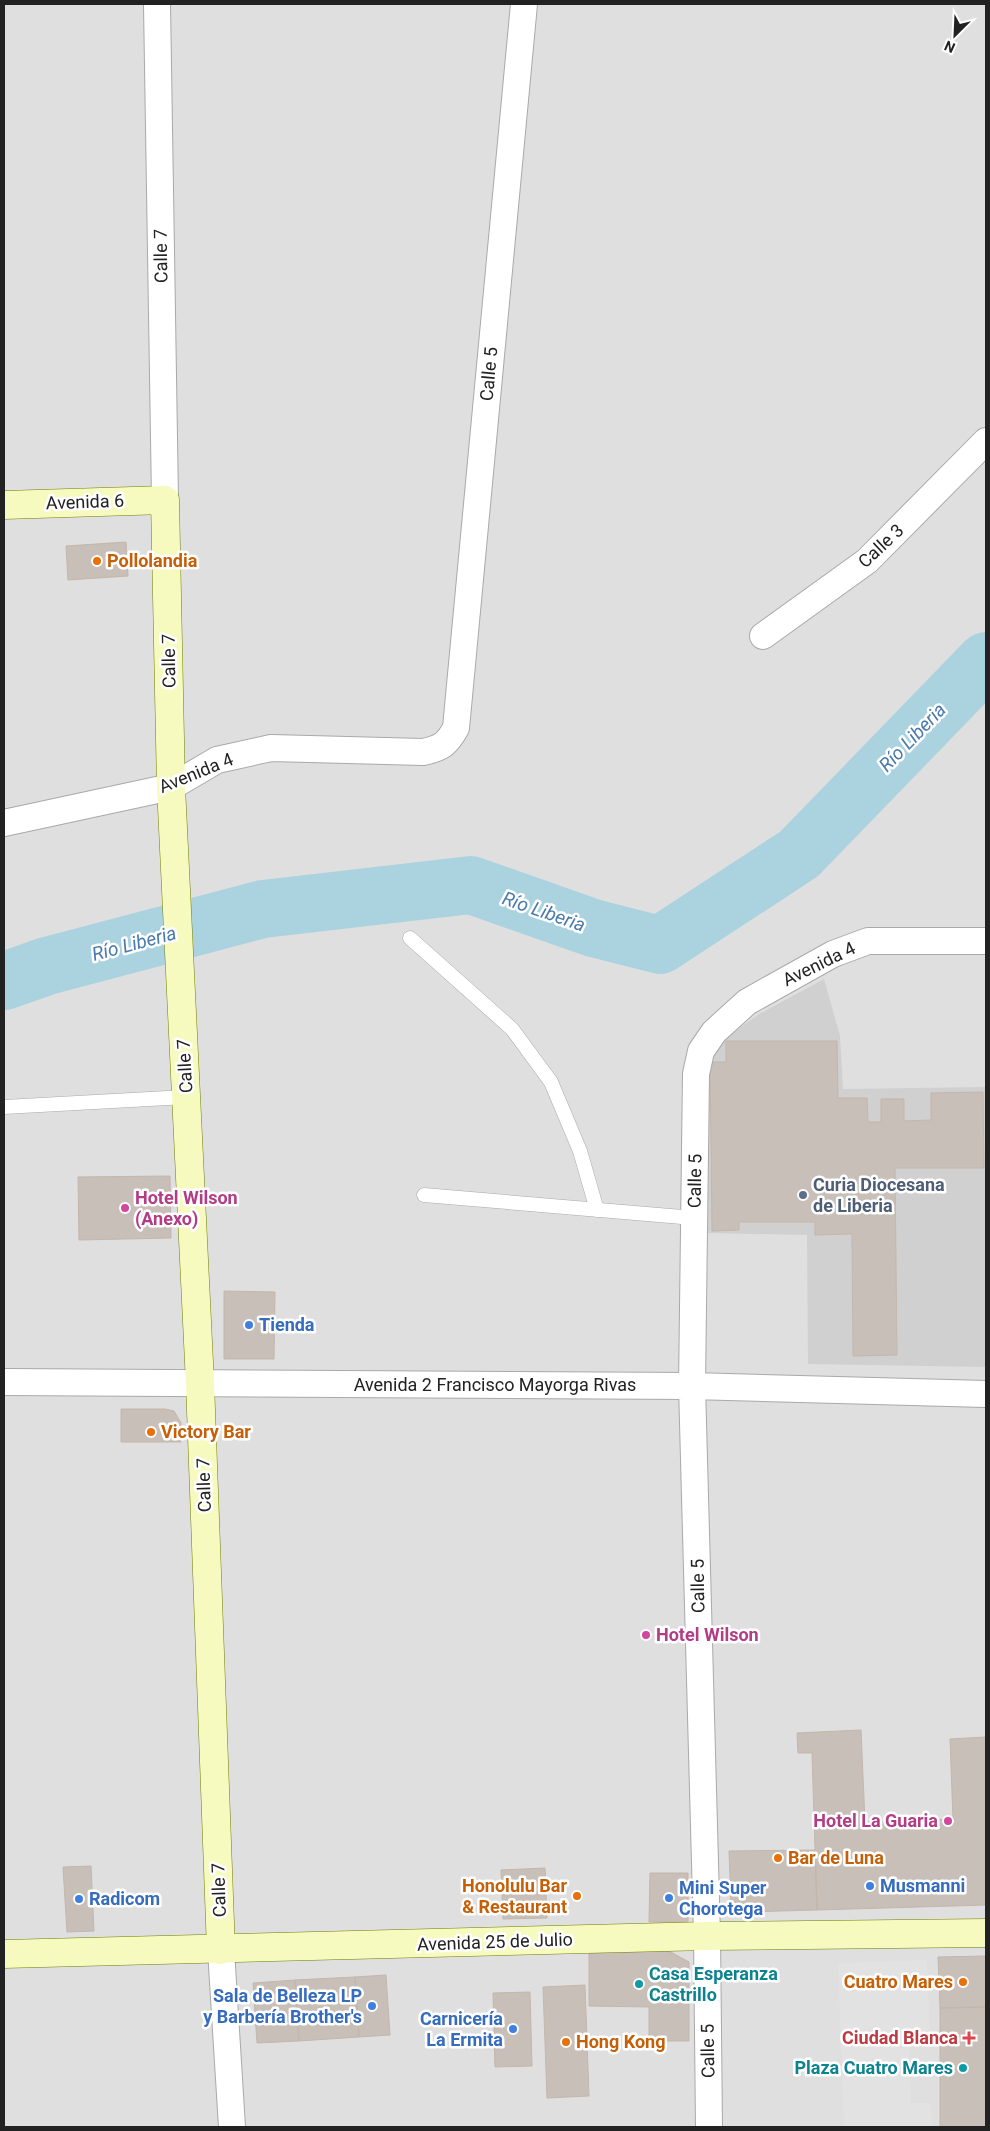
<svg xmlns="http://www.w3.org/2000/svg" width="990" height="2131" font-family="Roboto,sans-serif">
<style>
.residential{fill:#e0dfdf}
.religious{fill:#d0d0d0;fill-rule:evenodd}
.parking{fill:#e2e2e2}
.lines{fill:none;stroke-linecap:round;stroke-linejoin:round}
.river{stroke:#aad3df;stroke-width:58}
.building{fill:#c7bfb8;stroke:#c4b6ab}
.lane-casing{stroke:#a9a9a9;stroke-width:15}
.street-casing{stroke:#a9a9a9;stroke-width:28}
.secondary-casing{stroke:#707d05;stroke-width:29}
.lane{stroke:#fff;stroke-width:14}
.street{stroke:#fff;stroke-width:26}
.secondary{stroke:#f7fabf;stroke-width:28}
.food-dot{fill:#e8710a;stroke:#fff;stroke-width:2}
.service-dot{fill:#5c6f8a;stroke:#fff;stroke-width:2}
.hotel-dot{fill:#d1479c;stroke:#fff;stroke-width:2}
.shop-dot{fill:#3f7fe0;stroke:#fff;stroke-width:2}
.culture-dot{fill:#0f9aa8;stroke:#fff;stroke-width:2}
.health-dot{fill:#e0444e;stroke:#fff;stroke-width:2}
.labels{text-anchor:middle;stroke-width:5;stroke-linejoin:round;paint-order:stroke}
.street-label{font-size:18px;fill:#222;stroke:#fff}
.food-label{font-size:18px;font-weight:bold;fill:#c56008;stroke:#fff;text-anchor:start}
.service-label{font-size:18px;font-weight:bold;fill:#4e5e75;stroke:#fff;text-anchor:start}
.hotel-label{font-size:18px;font-weight:bold;fill:#b23c85;stroke:#fff;text-anchor:start}
.shop-label{font-size:18px;font-weight:bold;fill:#366cbe;stroke:#fff;text-anchor:start}
.culture-label{font-size:18px;font-weight:bold;fill:#0d838f;stroke:#fff;text-anchor:start}
.health-label{font-size:18px;font-weight:bold;fill:#be3a42;stroke:#fff;text-anchor:end}
.water-label{font-size:19px;font-style:italic;fill:#4a7aab;stroke:#fff}
</style>
<rect width="100%" height="100%" fill="#f2efe9"/>
<path class="residential" d="M 4,4 L 986,4 L 986,2127 L 4,2127 Z"/>
<path class="religious" d="M 824,979 L 840,1036 L 843,1089 L 986,1087 L 986,1367 L 808,1364 L 807,1235 L 708,1233 L 706,1064 L 722,1041 L 759,1014 ZM 726,1041 L 836,1041 L 838,1098 L 867,1098 L 868,1122 L 881,1122 L 881,1099 L 904,1099 L 904,1121 L 931,1120 L 895,1168 L 897,1355 L 853,1355 L 852,1234 L 815,1235 L 815,1222 L 739,1222 L 739,1230 L 712,1230 L 710,1063 L 726,1062 Z"/>
<path class="parking" d="M 927,1960 L 930,2041 L 909,2042 L 911,2103 L 931,2103 L 932,2127 L 844,2127 L 838,1963 Z"/>
<g class="lines">
<path class="river" d="M 4,981 L 47,966 L 263,909 L 471,885 L 593,928 L 660,945 L 799,854 L 986,661"/>
</g>
<path class="building" d="M 126,542 L 128,576 L 68,580 L 66,546 Z
M 726,1041 L 837,1041 L 838,1098 L 867,1098 L 868,1122 L 881,1122 L 881,1099 L 904,1099 L 904,1121 L 931,1120 L 931,1093 L 983,1092 L 984,1168 L 895,1168 L 897,1355 L 853,1356 L 852,1234 L 815,1235 L 815,1222 L 739,1222 L 739,1230 L 712,1231 L 710,1062 L 726,1062 Z
M 170,1176 L 171,1238 L 79,1240 L 78,1177 Z
M 224,1291 L 275,1292 L 274,1359 L 224,1359 Z
M 121,1409 L 165,1409 L 174,1411 L 181,1423 L 181,1442 L 121,1442 Z
M 861,1730 L 865,1822 L 953,1819 L 950,1739 L 986,1737 L 986,1905 L 817,1910 L 812,1753 L 798,1753 L 797,1733 Z
M 815,1850 L 817,1910 L 745,1912 L 731,1904 L 729,1851 Z
M 91,1866 L 94,1931 L 67,1932 L 63,1867 Z
M 545,1868 L 547,1918 L 503,1919 L 501,1870 Z
M 650,1873 L 688,1873 L 688,1922 L 649,1922 Z
M 589,1949 L 667,1950 L 689,1962 L 689,2041 L 649,2041 L 649,2007 L 589,2006 Z
M 986,1956 L 986,2007 L 940,2008 L 938,1957 Z
M 386,1975 L 390,2035 L 359,2037 L 355,1977 Z
M 355,1977 L 359,2037 L 299,2041 L 295,1980 Z
M 295,1980 L 299,2041 L 257,2043 L 253,1983 Z
M 585,1985 L 589,2096 L 547,2098 L 543,1987 Z
M 530,1992 L 532,2066 L 495,2067 L 493,1993 Z
M 986,2007 L 986,2127 L 940,2127 L 940,2008 Z"/>
<g class="lines">
<defs>
<path id="lane" d="M 410,938 L 512,1029 L 551,1082 L 580,1151 L 597,1210
M 4,1107 L 186,1097
M 424,1195 L 694,1218"/>
<path id="street" d="M 157,4 L 165,500
M 763,636 L 867,561 L 986,441
M 4,823 L 171,787 L 217,760 L 271,748 L 423,752 C 442,748 447,744 456,728 L 524,4
M 4,1382 L 692,1386 L 986,1394
M 221,1950 L 232,2127
M 709,2127 L 707,1936 L 692,1386 L 696,1074 L 701,1051 L 714,1032 L 747,1002 L 833,954 L 868,941 L 986,941"/>
<path id="secondary" d="M 4,505 L 165,500 L 171,787 L 200,1383 L 221,1950
M 4,1954 L 707,1936 L 986,1933"/>
</defs>
<use href="#lane" class="lane-casing"/>
<use href="#street" class="street-casing"/>
<use href="#secondary" class="secondary-casing"/>
<use href="#lane" class="lane"/>
<use href="#street" class="street"/>
<use href="#secondary" class="secondary"/>
</g>
<g class="food-dot">
<circle cx="97" cy="561" r="5"/>
<circle cx="151" cy="1432" r="5"/>
<circle cx="778" cy="1858" r="5"/>
<circle cx="577" cy="1896" r="5"/>
<circle cx="963" cy="1982" r="5"/>
<circle cx="566" cy="2042" r="5"/>
</g>
<circle class="service-dot" cx="803" cy="1195" r="5"/>
<g class="hotel-dot">
<circle cx="125" cy="1208" r="5"/>
<circle cx="646" cy="1635" r="5"/>
<circle cx="948" cy="1821" r="5"/>
</g>
<g class="shop-dot">
<circle cx="249" cy="1325" r="5"/>
<circle cx="870" cy="1886" r="5"/>
<circle cx="669" cy="1898" r="5"/>
<circle cx="79" cy="1899" r="5"/>
<circle cx="372" cy="2006" r="5"/>
<circle cx="513" cy="2029" r="5"/>
</g>
<g class="culture-dot">
<circle cx="639" cy="1984" r="5"/>
<circle cx="963" cy="2068" r="5"/>
</g>
<path class="health-dot" d="M966.5 2030.5h5v5h5v5h-5v5h-5v-5h-5v-5h5z"/>
<g class="labels">
<g class="street-label">
<text transform="translate(161 256) rotate(-91)" y="6">Calle 7</text>
<text transform="translate(489 374) rotate(-85)" y="6">Calle 5</text>
<text transform="translate(85 502) rotate(-2)" y="6">Avenida 6</text>
<text transform="translate(881 546) rotate(-43)" y="6">Calle 3</text>
<text transform="translate(169 661) rotate(-91)" y="6">Calle 7</text>
<text transform="translate(196 773) rotate(-22)" y="6">Avenida 4</text>
<text transform="translate(819 964) rotate(-26)" y="6">Avenida 4</text>
<text transform="translate(185 1066) rotate(-93)" y="6">Calle 7</text>
<text transform="translate(695 1181) rotate(-89)" y="6">Calle 5</text>
<text x="495" y="1391">Avenida 2 Francisco Mayorga Rivas</text>
<text transform="translate(204 1485) rotate(-92)" y="6">Calle 7</text>
<text transform="translate(698 1586) rotate(-91)" y="6">Calle 5</text>
<text transform="translate(219 1890) rotate(-92)" y="6">Calle 7</text>
<text transform="translate(495 1942) rotate(-2)" y="6">Avenida 25 de Julio</text>
<text transform="translate(708 2051) rotate(-91)" y="6">Calle 5</text>
</g>
<g class="food-label">
<text x="107" y="567">Pollolandia</text>
<text x="161" y="1438">Victory Bar</text>
<text x="788" y="1864">Bar de Luna</text>
<text x="567" y="1892" text-anchor="end">Honolulu Bar<tspan x="567" dy="21">&amp; Restaurant</tspan></text>
<text x="953" y="1988" text-anchor="end">Cuatro Mares</text>
<text x="576" y="2048">Hong Kong</text>
</g>
<g class="service-label">
<text x="813" y="1191">Curia Diocesana<tspan x="813" dy="21">de Liberia</tspan></text>
</g>
<g class="hotel-label">
<text x="135" y="1204">Hotel Wilson<tspan x="135" dy="21">(Anexo)</tspan></text>
<text x="656" y="1641">Hotel Wilson</text>
<text x="938" y="1827" text-anchor="end">Hotel La Guaria</text>
</g>
<g class="shop-label">
<text x="259" y="1331">Tienda</text>
<text x="880" y="1892">Musmanni</text>
<text x="679" y="1894">Mini Super<tspan x="679" dy="21">Chorotega</tspan></text>
<text x="89" y="1905">Radicom</text>
<text x="362" y="2002" text-anchor="end">Sala de Belleza LP<tspan x="362" dy="21">y Barbería Brother's</tspan></text>
<text x="503" y="2025" text-anchor="end">Carnicería<tspan x="503" dy="21">La Ermita</tspan></text>
</g>
<g class="culture-label">
<text x="649" y="1980">Casa Esperanza<tspan x="649" dy="21">Castrillo</tspan></text>
<text x="953" y="2074" text-anchor="end">Plaza Cuatro Mares</text>
</g>
<g class="health-label">
<text x="958" y="2044">Ciudad Blanca</text>
</g>
<g class="water-label">
<text transform="translate(912 737) rotate(-46)" y="7">Río Liberia</text>
<text transform="translate(544 911) rotate(19)" y="7">Río Liberia</text>
<text transform="translate(134 943) rotate(-15)" y="7">Río Liberia</text>
</g>
</g>
<rect width="990" height="2131" fill="none" stroke="#222222" stroke-width="10"/>
<g transform="translate(955 35) rotate(204)" stroke="#ffffff" stroke-width="4" paint-order="stroke">
<path d="M0-4L9 19L0 12L-9 19Z" fill="#222222"/>
<text y="-8" font-size="14" font-weight="bold" text-anchor="middle" fill="#222222">N</text>
</g>
</svg>
